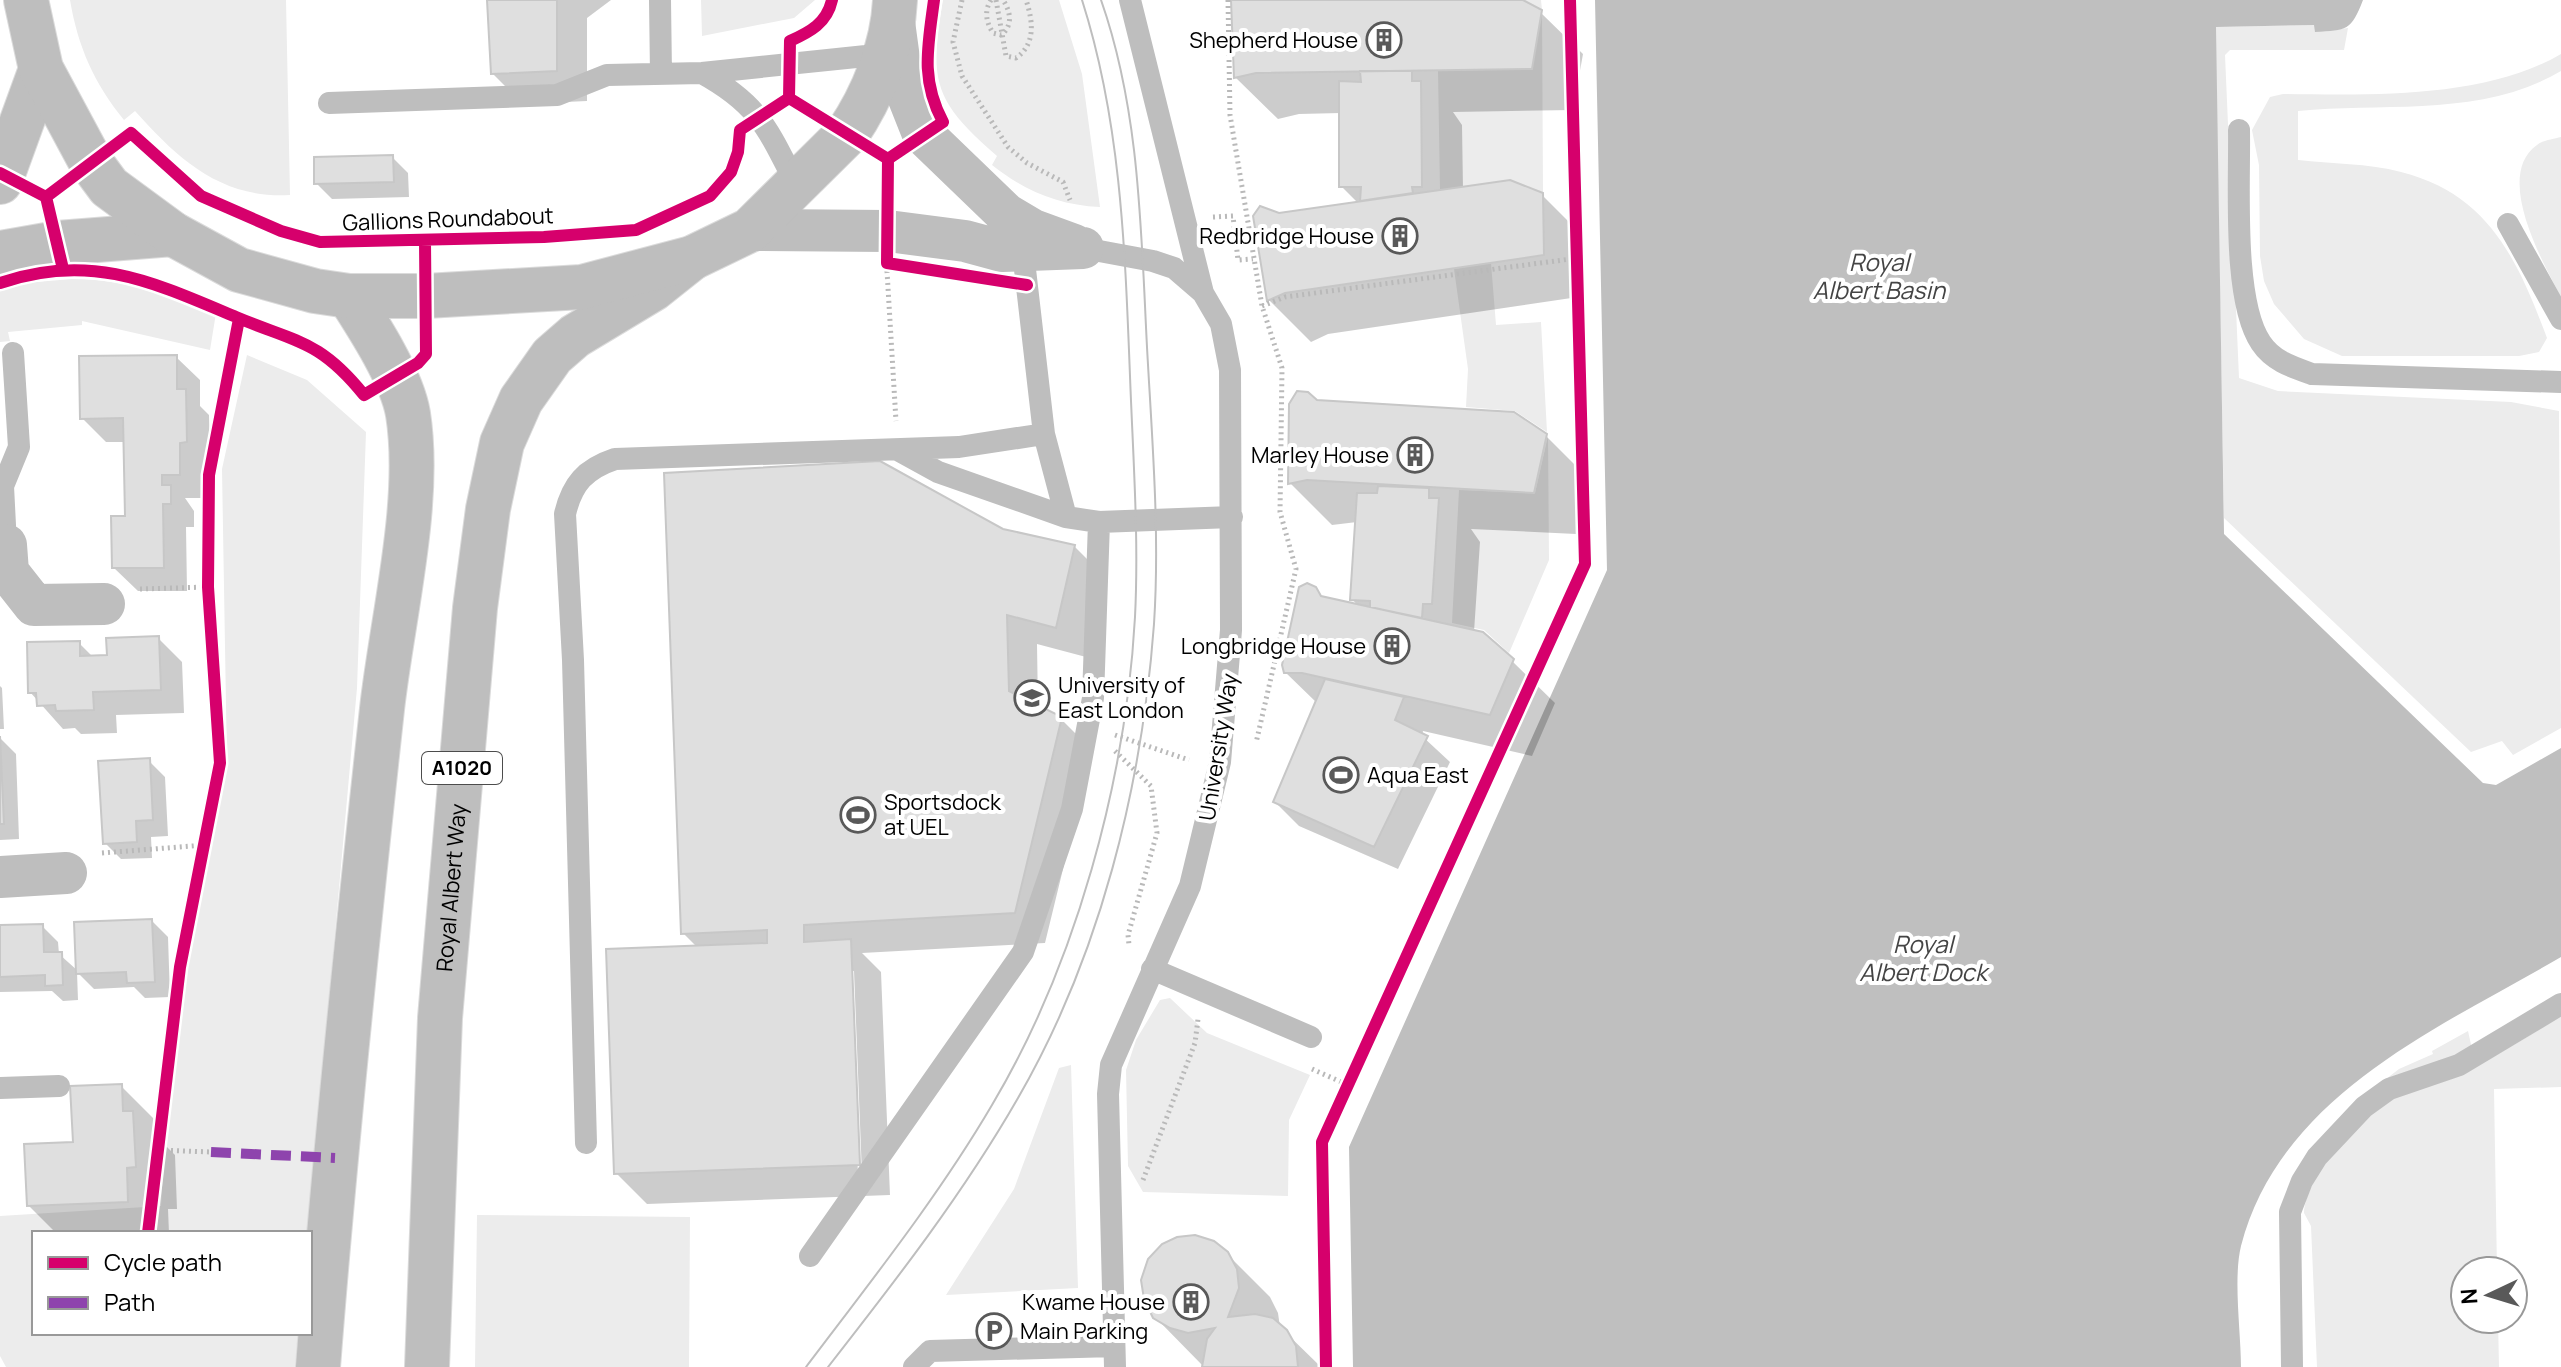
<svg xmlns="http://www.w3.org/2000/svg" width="2561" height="1367" font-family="Manrope,sans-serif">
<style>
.green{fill:#ececec}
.water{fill:#bfbfbf}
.shadow{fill:#0003;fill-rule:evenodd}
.building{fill:#dfdfdf;stroke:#c7c7c7;stroke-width:2}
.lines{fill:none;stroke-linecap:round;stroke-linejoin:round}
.primary-casing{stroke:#dbdbdb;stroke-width:46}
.highway-casing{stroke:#dbdbdb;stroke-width:46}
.path{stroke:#b9b9b9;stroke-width:5;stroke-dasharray:2 4;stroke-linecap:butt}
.lane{stroke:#bebebe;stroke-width:22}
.street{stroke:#bebebe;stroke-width:42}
.primary{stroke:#bebebe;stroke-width:44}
.highway{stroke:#bebebe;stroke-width:44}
.tram{stroke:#bebebe;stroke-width:2}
.quiet{stroke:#8e44ad;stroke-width:10;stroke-dasharray:20 10;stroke-linecap:butt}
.cycleway-casing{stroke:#fff;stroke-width:17}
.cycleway{stroke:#d6006c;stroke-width:12}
.labels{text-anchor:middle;stroke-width:8;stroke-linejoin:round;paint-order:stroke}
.shield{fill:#fff;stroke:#4c4c4c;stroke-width:2}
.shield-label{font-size:20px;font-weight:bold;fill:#000}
.poi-label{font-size:22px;fill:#000;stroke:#fff;text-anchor:end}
.street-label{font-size:22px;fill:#000;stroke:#fff}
.water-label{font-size:24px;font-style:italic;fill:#444;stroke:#fff}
</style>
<rect width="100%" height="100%" fill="#fff"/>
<path class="green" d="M 70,0 L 286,0 L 290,195 C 221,199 178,159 135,111 L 124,120 C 94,83 78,47 70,0 Z
M 701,0 L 815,0 L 794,18 L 702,36 Z
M 943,0 L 1059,0 L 1082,74 L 1100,207 C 1058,205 1025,191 992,165 L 997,156 C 933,101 929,80 943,0 Z
M 1523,0 L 1541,0 L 1542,10 L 1543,193 L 1510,180 L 1440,190 L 1438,71 L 1532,69 L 1541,11 Z
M 2315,25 L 2315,32 L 2348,28 L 2344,50 L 2230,50 L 2225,55 L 2239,378 L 2278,391 L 2511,402 L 2559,411 L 2561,728 L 2513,755 L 2502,741 L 2471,752 L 2224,518 L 2215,27 Z
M 2561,54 L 2561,71 C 2481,118 2386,102 2298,111 L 2298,160 C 2331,164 2368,163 2401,172 C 2489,194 2518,261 2547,338 L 2539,352 L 2519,356 L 2342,356 L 2304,339 L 2274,304 L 2264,281 L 2260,256 L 2259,165 L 2252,130 L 2270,97 L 2283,94 C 2371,95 2484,99 2561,54 Z
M 2561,137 L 2561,297 C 2544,264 2493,176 2537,145 C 2543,140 2554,139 2561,137 Z
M 1491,263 L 1496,325 L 1541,322 L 1547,432 L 1515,411 L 1466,407 L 1468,369 L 1454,269 Z
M 72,279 C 125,279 167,295 216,313 L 210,350 L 82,321 L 82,325 L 8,332 L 10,341 L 0,342 L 0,290 L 24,283 Z
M 247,355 L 307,380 L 366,432 L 357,688 L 308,1233 L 34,1233 L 34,1333 L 298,1333 L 295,1367 L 6,1367 L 0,1356 L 0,1216 L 161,1206 L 172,1012 L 227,764 L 222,469 Z
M 1548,436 L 1549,560 L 1509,653 L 1484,630 L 1452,623 L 1459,490 L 1535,493 Z
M 1170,998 L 1207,1033 L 1310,1075 L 1289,1120 L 1288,1196 L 1143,1192 L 1128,1166 L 1126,1070 L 1136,1040 L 1160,1000 Z
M 2561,1016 L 2561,1087 L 2494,1089 L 2497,1271 L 2465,1271 L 2465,1319 L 2498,1319 L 2499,1367 L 2317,1367 L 2311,1226 L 2304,1213 C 2306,1177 2358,1116 2391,1099 C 2414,1087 2442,1083 2466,1071 C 2499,1055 2530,1035 2561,1016 Z
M 2468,1031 L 2472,1049 L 2377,1086 L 2399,1069 L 2433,1054 L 2432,1051 Z
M 1071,1065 L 1078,1288 L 946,1295 L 1014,1189 L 1059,1068 Z
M 477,1215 L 690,1217 L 689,1367 L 475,1367 Z"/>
<path class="water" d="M 1595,0 L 2363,0 C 2351,31 2347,30 2315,32 L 2314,25 L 2216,27 L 2224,534 L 2483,783 L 2496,785 L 2561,748 L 2561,957 C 2439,1028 2280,1095 2241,1246 C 2233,1279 2241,1332 2241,1367 L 1353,1367 L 1349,1147 L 1607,570 Z"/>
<path class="shadow" d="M 489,0 L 611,0 L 587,18 L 587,101 L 523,104 L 492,73 Z
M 1233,0 L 1519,0 L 1540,12 L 1583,54 L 1573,110 L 1453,112 L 1462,125 L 1463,189 L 1542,195 L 1584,237 L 1585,296 L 1328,334 L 1311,342 L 1269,300 L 1257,212 L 1267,208 L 1278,215 L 1358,203 L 1341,186 L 1341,113 L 1299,114 L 1278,119 L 1236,78 Z
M 392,157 L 408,173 L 409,197 L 332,199 L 316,183 Z
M 176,357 L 200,380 L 200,406 L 209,415 L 210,465 L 203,466 L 203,498 L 185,498 L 194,511 L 194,527 L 186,527 L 187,591 L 138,591 L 114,568 L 127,518 L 126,442 L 106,442 L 82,418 Z
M 1316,402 L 1546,436 L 1588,478 L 1576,534 L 1471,529 L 1480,542 L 1474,632 L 1512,661 L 1555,703 L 1532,756 L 1423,731 L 1422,736 L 1450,762 L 1398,869 L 1299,826 L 1275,802 L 1317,703 L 1285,672 L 1315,589 L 1325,599 L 1359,607 L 1352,599 L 1357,522 L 1332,525 L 1290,483 Z
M 1002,531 L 1074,546 L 1105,577 L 1086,657 L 1037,644 L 1038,707 L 1061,719 L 1092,750 L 1045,943 L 862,953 L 881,972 L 890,1195 L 647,1204 L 616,1173 L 698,948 L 683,933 ZM 850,971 L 854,971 L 862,1175 L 858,1175 Z
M 158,638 L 182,662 L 184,713 L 116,715 L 117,733 L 81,734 L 75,728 L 63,729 L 30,692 L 79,643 L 93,657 L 109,656 Z
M 0,686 L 2,688 L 4,729 L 0,729 Z
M 0,738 L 16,754 L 19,839 L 0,840 Z
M 149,761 L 165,777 L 168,836 L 151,837 L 152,858 L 121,859 L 105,843 Z
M 152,921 L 168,937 L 170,997 L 145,998 L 134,987 L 94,989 L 77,972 L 78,1000 L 63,1001 L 52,991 L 0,992 L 0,927 L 42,926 L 58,942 L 59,954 L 78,971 Z
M 121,1086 L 163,1128 L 164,1144 L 175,1155 L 177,1209 L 168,1209 L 169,1233 L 56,1233 L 29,1206 Z
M 1227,1254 L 1270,1297 L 1278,1313 L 1280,1327 L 1321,1367 L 1204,1367 L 1155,1317 Z"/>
<path class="building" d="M 487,0 L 557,0 L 557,71 L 491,74 Z
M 1231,0 L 1523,0 L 1542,10 L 1532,69 L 1256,73 L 1234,78 Z
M 1360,71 L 1412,71 L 1412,81 L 1421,81 L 1422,187 L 1412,187 L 1413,193 L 1360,201 L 1361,187 L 1339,187 L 1339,81 L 1361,82 Z
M 393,155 L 394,182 L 314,184 L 314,157 Z
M 1510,180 L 1543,193 L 1544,255 L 1285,293 L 1267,301 L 1253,216 L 1260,206 L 1279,213 Z
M 177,355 L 177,389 L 186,389 L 187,442 L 180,443 L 180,475 L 162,475 L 162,485 L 171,485 L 171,504 L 163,504 L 164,568 L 112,568 L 111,516 L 125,516 L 123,418 L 80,419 L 79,356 Z
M 1297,391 L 1308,392 L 1317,400 L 1514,412 L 1547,434 L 1534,493 L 1307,480 L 1288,484 L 1289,404 Z
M 880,461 L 1003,529 L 1075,545 L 1056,628 L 1007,615 L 1009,691 L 1062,717 L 1015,913 L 804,925 L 804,942 L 851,939 L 860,1165 L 614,1174 L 606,949 L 767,943 L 767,930 L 681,934 L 664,473 Z
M 1378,486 L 1429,488 L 1429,498 L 1439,498 L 1432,604 L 1423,604 L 1422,618 L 1370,607 L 1370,601 L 1350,600 L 1357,493 L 1377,493 Z
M 1307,583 L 1316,587 L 1321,596 L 1483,632 L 1514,659 L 1490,715 L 1302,673 L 1284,673 L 1282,665 L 1299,587 Z
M 159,636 L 161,690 L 93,692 L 94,710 L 56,711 L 55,705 L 37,706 L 36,693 L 28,693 L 27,642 L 80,641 L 80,656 L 107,655 L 106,638 Z
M 1325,679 L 1404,697 L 1395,720 L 1428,736 L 1374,847 L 1273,802 Z
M 0,736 L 4,824 L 0,824 Z
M 150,758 L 153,820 L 136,821 L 137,842 L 103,844 L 98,761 Z
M 152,919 L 155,982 L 127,983 L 126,972 L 76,974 L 74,922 Z
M 43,924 L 44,952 L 62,952 L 63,985 L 45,986 L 45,975 L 0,977 L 0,925 Z
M 122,1084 L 123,1111 L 133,1111 L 136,1167 L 127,1168 L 128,1202 L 27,1206 L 24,1144 L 73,1142 L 70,1086 Z
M 1195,1235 L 1214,1241 L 1228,1252 L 1237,1269 L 1239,1288 L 1228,1317 L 1255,1314 L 1273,1318 L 1287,1330 L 1296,1346 L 1298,1367 L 1202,1367 L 1207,1339 L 1215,1328 L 1188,1333 L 1170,1328 L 1153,1318 L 1144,1299 L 1141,1280 L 1148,1259 L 1162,1244 L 1177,1237 Z"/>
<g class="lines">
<defs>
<g id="primary">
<path d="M 0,182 L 41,69"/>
<path d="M 0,253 L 58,243 L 173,234"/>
<path d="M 318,1367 C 335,1147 358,928 382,709 C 392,619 422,502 408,414 C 402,378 369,327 349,296"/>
<path id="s1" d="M 427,1367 L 440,1018 L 475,608 L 488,509 L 502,443 L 521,400 L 552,356 L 575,336 L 653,289 L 692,258"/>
</g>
<path id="highway" d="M 26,0 L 41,69 L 92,164 L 109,187 L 173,234 L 239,270 L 315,291 L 349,296 L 426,296 L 582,287 L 692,258 L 750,230 L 847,134 C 873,96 893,46 895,0"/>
</defs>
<use href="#primary" class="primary-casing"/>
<use href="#highway" class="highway-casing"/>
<path class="path" d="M 962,0 L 953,42 L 962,76 L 1008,147 L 1027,163 L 1063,182 L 1070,200
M 991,0 C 984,11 986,22 993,33 L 1001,35 C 1013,26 1011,12 1003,0
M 996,0 L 1006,56 L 1016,58 C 1036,44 1033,21 1026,0
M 1228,0 L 1230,115 L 1262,306 L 1282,368 L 1280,512 L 1296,569 L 1256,743
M 1213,217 L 1233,216 L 1238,260 L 1253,259
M 887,271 L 896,421
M 1262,306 L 1285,297 L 1578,258
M 140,589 L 208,587
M 1115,735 L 1189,760
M 1115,751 L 1151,786 L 1157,833 L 1128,935 L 1129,945
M 102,853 L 205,845
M 1312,1069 L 1348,1085
M 159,1150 L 211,1152
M 1143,1180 L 1195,1043 L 1198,1019"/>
<path class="lane" d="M 660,0 L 661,74
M 1130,0 L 1203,293
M 702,73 C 760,105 768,130 797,186
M 329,103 L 557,95 L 607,75 L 702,73 L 866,56 L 885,49
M 2239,130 C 2240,182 2232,301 2261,343 C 2273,361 2292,367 2312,374 L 2561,382
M 2508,224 L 2561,319
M 1083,248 L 1153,261 L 1174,268 L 1203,293 L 1221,324 L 1230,370 L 1231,630 L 1220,762 L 1190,886 L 1111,1065 L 1108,1094 L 1115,1367
M 898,450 L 938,472 L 1066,517
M 1099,522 L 1232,517
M 6,545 L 3,486 L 19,447 L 13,353
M 1152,969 L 1311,1037
M 0,1088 L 59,1086
M 586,1143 L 573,660 L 565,514 C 572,484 585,469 615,459 L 959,447 L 1044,434
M 810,1256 L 1023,952 L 1072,809 L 1093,698 L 1099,522 L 1066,517 L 1044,434 L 1023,252
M 914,1367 L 930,1351 L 1114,1346
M 2292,1367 L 2290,1212 L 2302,1181 L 2317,1157 L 2364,1107 L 2389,1089 L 2459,1065 L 2561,1004"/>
<path class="street" d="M 894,22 L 902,81 L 923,134 L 1006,214 L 1033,230 L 1074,245
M 750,230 L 888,231 L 965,241 L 1002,251 L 1083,248
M 0,545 L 6,545 L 8,572 L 34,605 L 104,604
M 0,877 L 66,873"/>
<use href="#primary" class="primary"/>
<use href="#highway" class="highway"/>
<path class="tram" d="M 806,1367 C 871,1281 938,1197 992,1105 C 1076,964 1126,780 1135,617 C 1139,537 1133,457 1130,376 C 1125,249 1121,122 1082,0
M 828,1367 C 896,1280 963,1194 1018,1098 C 1100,956 1142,787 1154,624 C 1160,532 1152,439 1147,347 C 1141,231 1140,111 1101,0"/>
<path class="quiet" d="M 211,1152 L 335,1158"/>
<defs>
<path id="cycleway" d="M 789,98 L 790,41 C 810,32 827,23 832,0
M 789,98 L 888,159
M 888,159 L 887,263 L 1027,285
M 888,159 L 943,122 C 920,79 928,46 934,0
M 0,173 L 46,197 L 63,269
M 46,197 L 131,133 L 201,196 L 281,231 L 320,242 L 544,237 L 636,230 L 710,196 L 731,172 L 738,152 L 740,130 L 789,98
M 0,283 C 90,252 153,282 236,317 C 295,342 319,339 364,395 L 418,363 L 426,354 L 425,241
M 148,1233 L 180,967 L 220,763 L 208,587 L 209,475 L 239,319
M 1326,1367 L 1322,1142 L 1585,564 L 1570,0"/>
</defs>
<use href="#cycleway" class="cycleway-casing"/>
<use href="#cycleway" class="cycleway"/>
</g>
<defs>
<symbol id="building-ring" viewBox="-11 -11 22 22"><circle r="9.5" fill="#fff" stroke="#595959" stroke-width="1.5"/><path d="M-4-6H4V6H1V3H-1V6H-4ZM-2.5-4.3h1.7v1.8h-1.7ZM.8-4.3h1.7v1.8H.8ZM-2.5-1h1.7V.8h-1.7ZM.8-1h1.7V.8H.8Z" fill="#595959"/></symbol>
<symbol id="university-ring" viewBox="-11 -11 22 22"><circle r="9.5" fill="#fff" stroke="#595959" stroke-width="1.5"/><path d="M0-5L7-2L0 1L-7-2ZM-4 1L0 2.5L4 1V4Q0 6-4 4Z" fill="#595959"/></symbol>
<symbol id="stadium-ring" viewBox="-11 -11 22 22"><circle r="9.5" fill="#fff" stroke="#595959" stroke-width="1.5"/><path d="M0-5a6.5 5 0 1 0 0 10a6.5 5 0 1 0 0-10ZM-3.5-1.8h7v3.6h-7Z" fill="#595959"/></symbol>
<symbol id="parking-ring" viewBox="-11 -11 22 22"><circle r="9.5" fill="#fff" stroke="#595959" stroke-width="1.5"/><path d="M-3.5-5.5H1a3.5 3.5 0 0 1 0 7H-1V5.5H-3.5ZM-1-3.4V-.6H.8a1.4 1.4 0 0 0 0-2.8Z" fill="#595959"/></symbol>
</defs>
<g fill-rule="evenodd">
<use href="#building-ring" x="1364" y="20" width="40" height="40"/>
<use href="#building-ring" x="1380" y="216" width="40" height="40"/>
<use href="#building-ring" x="1395" y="435" width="40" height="40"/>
<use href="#building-ring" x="1372" y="626" width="40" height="40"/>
<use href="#university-ring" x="1012" y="678" width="40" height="40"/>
<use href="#stadium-ring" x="1321" y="755" width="40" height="40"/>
<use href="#stadium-ring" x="838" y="795" width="40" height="40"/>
<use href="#building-ring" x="1171" y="1282" width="40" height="40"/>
<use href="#parking-ring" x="974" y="1311" width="40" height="40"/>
</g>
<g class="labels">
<rect class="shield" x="422" y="752" width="80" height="32" rx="6"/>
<g class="shield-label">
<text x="462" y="775">A1020</text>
</g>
<g class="poi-label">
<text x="1358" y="48">Shepherd House</text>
<text x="1374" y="244">Redbridge House</text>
<text x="1389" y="463">Marley House</text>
<text x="1366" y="654">Longbridge House</text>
<text x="1058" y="693" text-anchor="start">University of<tspan x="1058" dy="25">East London</tspan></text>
<text x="1367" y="783" text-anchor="start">Aqua East</text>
<text x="884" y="810" text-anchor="start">Sportsdock<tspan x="884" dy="25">at UEL</tspan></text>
<text x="1165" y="1310">Kwame House</text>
<text x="1020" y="1339" text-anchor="start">Main Parking</text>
</g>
<g class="street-label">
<text transform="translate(448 219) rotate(-2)" y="8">Gallions Roundabout</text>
<text transform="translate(1218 747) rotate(-81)" y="8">University Way</text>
<text dy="8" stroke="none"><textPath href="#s1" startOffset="480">Royal Albert Way</textPath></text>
</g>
<g class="water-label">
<text x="1879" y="271">Royal<tspan x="1879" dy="28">Albert Basin</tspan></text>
<text x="1923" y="953">Royal<tspan x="1923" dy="28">Albert Dock</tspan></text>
</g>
</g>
<rect x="32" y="1231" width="280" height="104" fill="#ffffff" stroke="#999999" stroke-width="2"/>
<rect x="48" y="1257" width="40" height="12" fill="#d6006c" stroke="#999999" stroke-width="2"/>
<text x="104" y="1271" font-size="24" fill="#000000">Cycle path</text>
<rect x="48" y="1297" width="40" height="12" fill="#8e44ad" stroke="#999999" stroke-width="2"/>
<text x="104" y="1311" font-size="24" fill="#000000">Path</text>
<g transform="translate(2489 1295) rotate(266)"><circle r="38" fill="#ffffff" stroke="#999999" stroke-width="2"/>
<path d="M0-6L14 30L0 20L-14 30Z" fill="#595959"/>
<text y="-12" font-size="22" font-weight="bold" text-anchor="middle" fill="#000000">N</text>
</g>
</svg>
